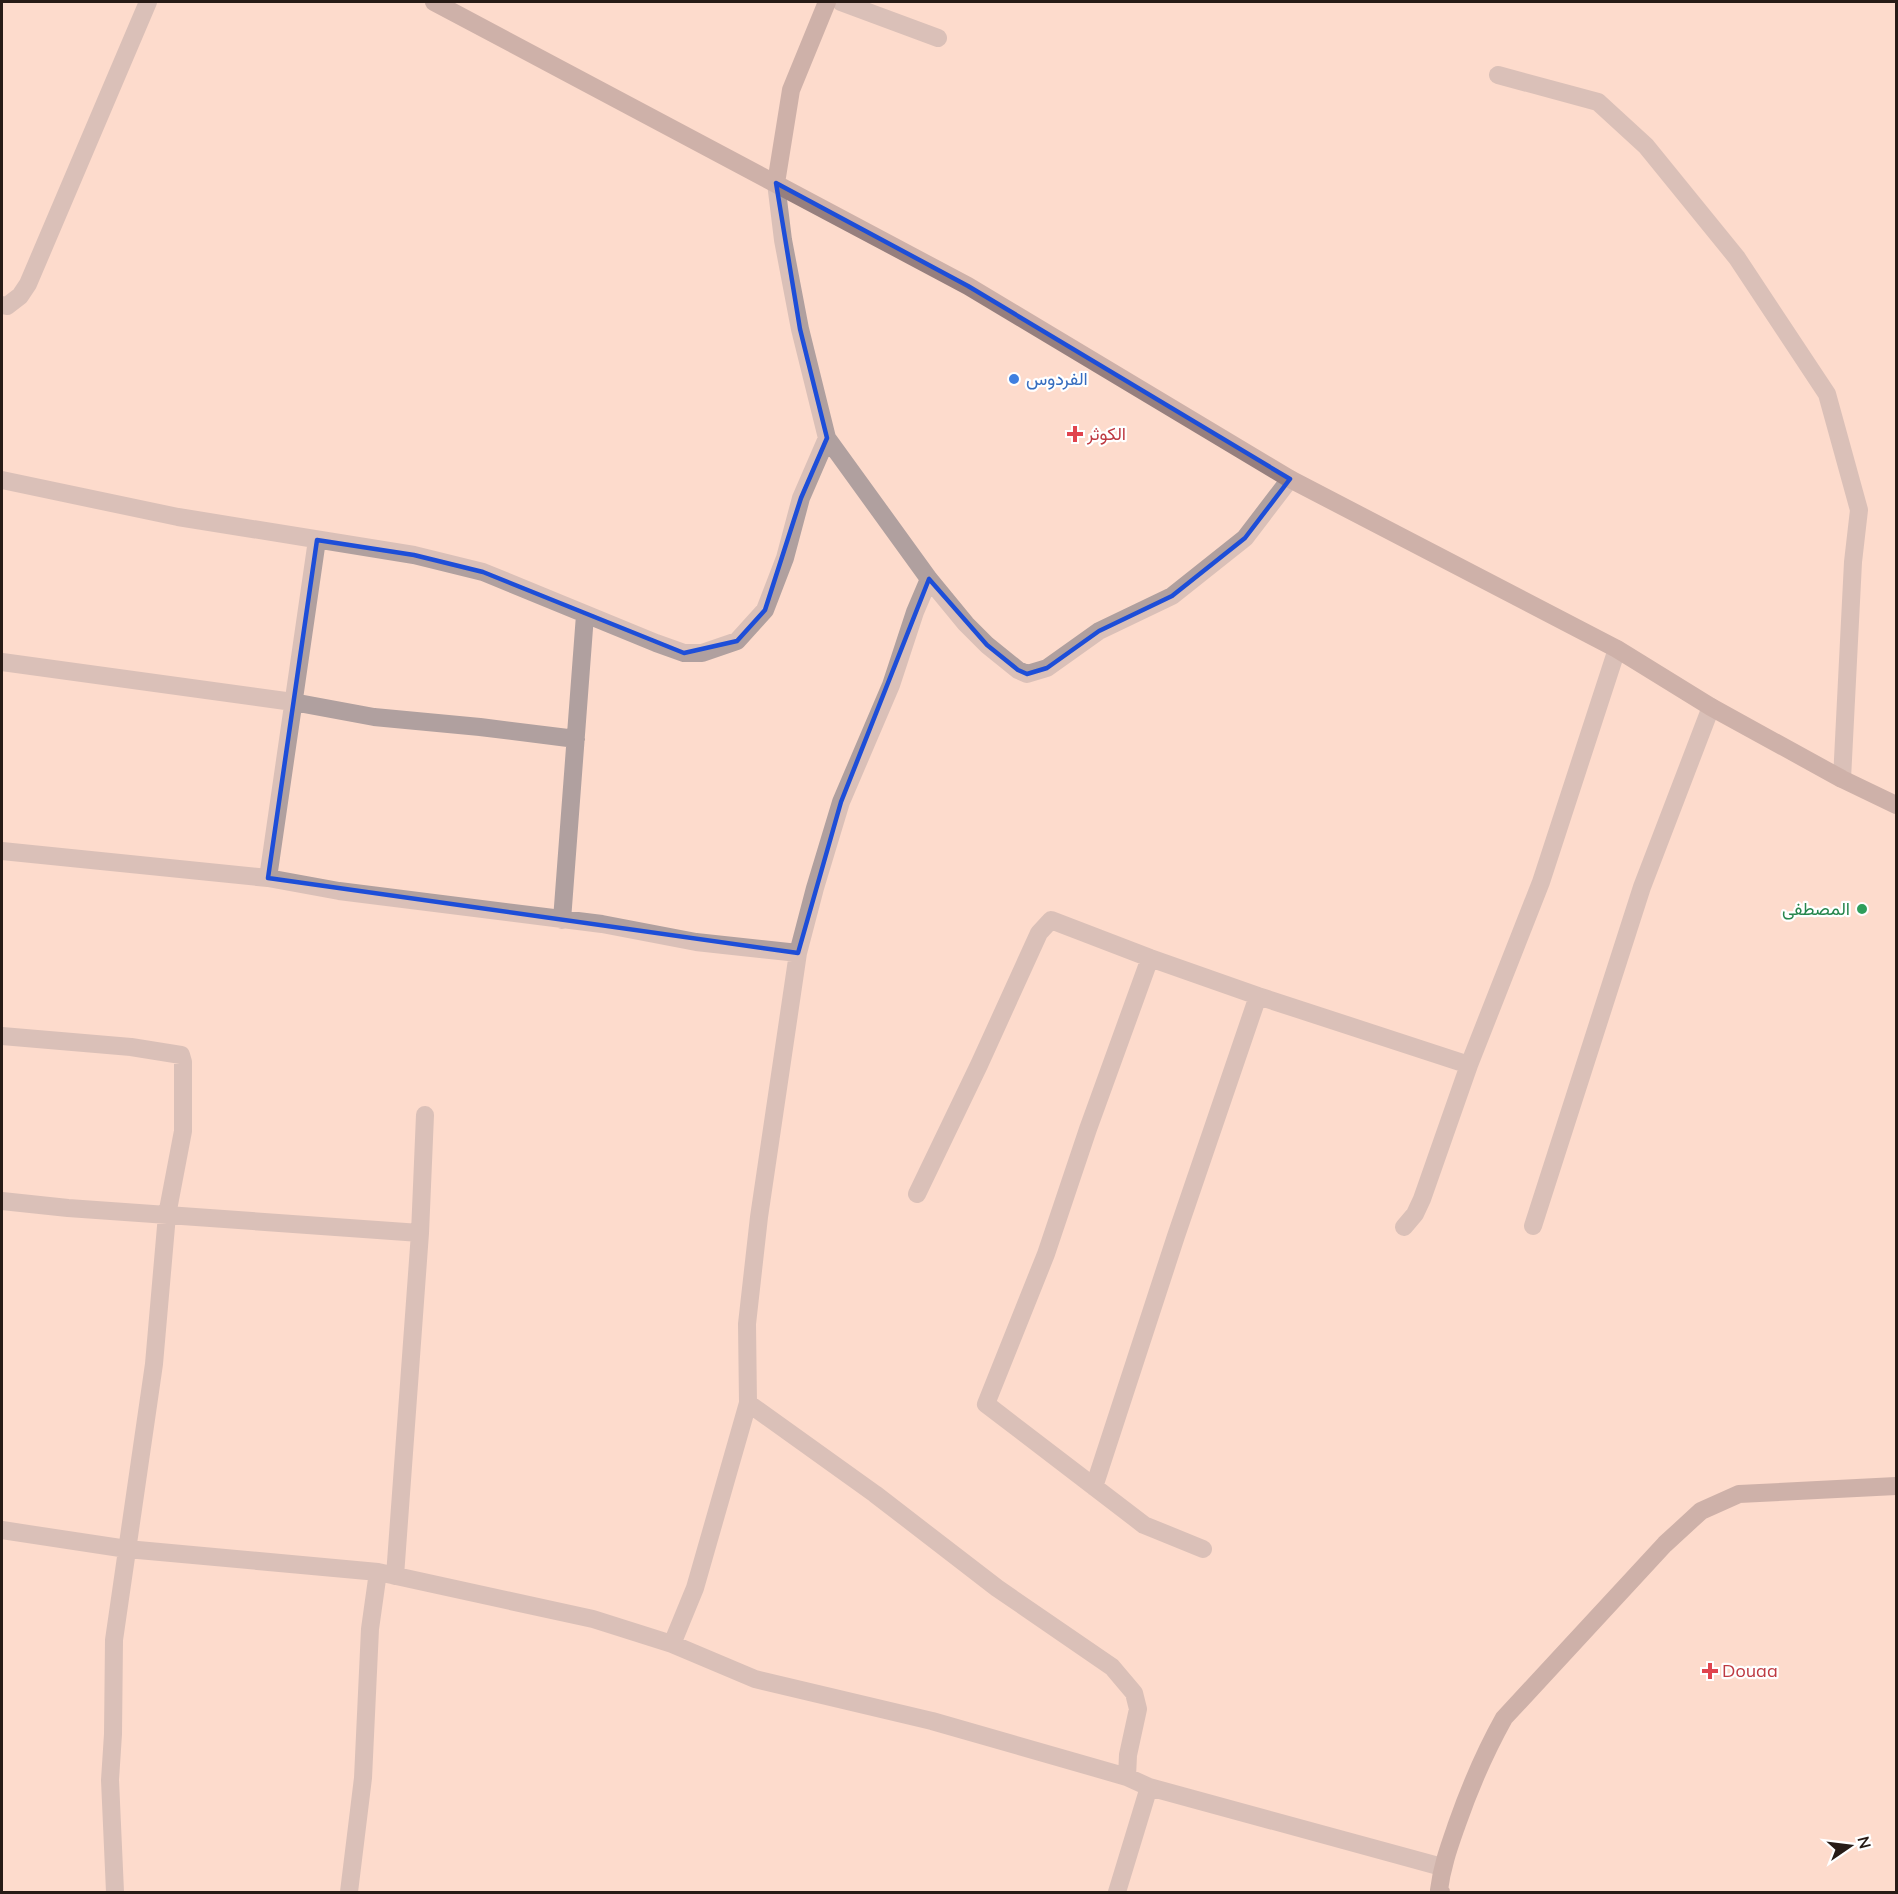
<svg xmlns="http://www.w3.org/2000/svg" width="1898" height="1894" font-family="Mulish,Vazirmatn,sans-serif">
<style>
.lines{fill:none;stroke-linecap:round;stroke-linejoin:round}
.lane{stroke:#b0a09f;stroke-width:18}
.street{stroke:#b0a09f;stroke-width:18}
.secondary{stroke:#967f7e;stroke-width:18}
.marked{fill:none;stroke:#1d4ed8;stroke-width:4.5;stroke-linejoin:round}
.shop-dot{fill:#3f7fe0;stroke:#fff;stroke-width:2}
.health-dot{fill:#e0444e;stroke:#fff;stroke-width:2}
.leisure-dot{fill:#2e9e5b;stroke:#fff;stroke-width:2}
.labels{text-anchor:middle;stroke-width:4.5;stroke-linejoin:round;paint-order:stroke}
.shop-label{font-size:18px;fill:#366cbe;stroke:#fff;text-anchor:start}
.health-label{font-size:18px;fill:#be3a42;stroke:#fff;text-anchor:start}
.leisure-label{font-size:18px;fill:#27864d;stroke:#fff;text-anchor:end}
</style>
<rect width="100%" height="100%" fill="#fddbcc"/>
<g class="lines">
<path class="lane" d="M 841,2 L 938,38
M 1498,75 L 1598,102 L 1646,146 L 1737,258 L 1827,394 L 1859,510 L 1853,562 L 1842,779"/>
<path class="street" d="M 776,183 L 783,240 L 800,329 L 827,438 L 929,579 L 966,624 L 987,645 L 1018,670 L 1027,674 L 1047,668 L 1099,631 L 1172,596 L 1245,538 L 1290,479
M 2,305 L 7,306 L 20,296 L 28,284 L 148,2
M 2,480 L 178,517 L 414,555 L 483,572 L 656,643 L 684,653 L 702,653 L 737,641 L 765,610 L 785,558 L 801,498 L 827,438
M 2,662 L 293,702 L 374,717 L 480,727 L 576,739
M 2,851 L 268,878 L 339,891 L 602,924 L 696,942 L 798,953
M 268,878 L 317,540
M 562,920 L 585,615
M 1150,958 L 1088,1129 L 1046,1254 L 986,1404 L 1144,1525 L 1203,1549
M 2,1036 L 131,1047 L 181,1055 L 183,1062 L 183,1131 L 167,1215 L 154,1364 L 114,1640 L 113,1734 L 110,1780 L 115,1892
M 917,1194 L 979,1065 L 1039,933 L 1051,920 L 1150,958 L 1258,996 L 1469,1065
M 2,1201 L 68,1208 L 420,1233
M 1533,1226 L 1642,887 L 1711,707
M 1404,1227 L 1415,1214 L 1422,1199 L 1469,1065 L 1541,882 L 1617,649
M 748,1403 L 875,1494 L 997,1588 L 1112,1667 L 1134,1693 L 1138,1709 L 1128,1755 L 1127,1777
M 1094,1487 L 1176,1236 L 1258,996
M 2,1530 L 127,1549 L 378,1572 L 593,1619 L 672,1644 L 755,1679 L 932,1721 L 1127,1777 L 1149,1787 L 1442,1867
M 395,1576 L 420,1233 L 425,1115
M 672,1644 L 695,1588 L 748,1403 L 747,1324 L 759,1217 L 798,953 L 815,888 L 841,802 L 891,685 L 915,612 L 929,579
M 349,1892 L 363,1778 L 370,1629 L 378,1572
M 1117,1892 L 1149,1787"/>
<path class="secondary" d="M 434,2 L 968,286 L 1290,479 L 1617,649 L 1711,707 L 1842,779 L 1896,805
M 776,183 L 791,90 L 827,2
M 1441,1892 L 1439,1890 C 1442,1866 1449,1847 1457,1824 C 1470,1787 1485,1752 1504,1718 L 1665,1544 L 1701,1511 L 1739,1494 L 1896,1486"/>
</g>
<path d="M0 0H1898V1894H0ZM 776,183 L 968,286 L 1290,479 L 1245,538 L 1172,596 L 1099,631 L 1047,668 L 1027,674 L 1018,670 L 987,645 L 929,579 L 841,802 L 798,953 L 268,878 L 317,540 L 414,555 L 483,572 L 684,653 L 737,641 L 765,610 L 801,498 L 827,438 L 800,329 Z" fill="#fddbcc" fill-opacity=".55" fill-rule="evenodd"/>
<path class="marked" d="M 776,183 L 968,286 L 1290,479 L 1245,538 L 1172,596 L 1099,631 L 1047,668 L 1027,674 L 1018,670 L 987,645 L 929,579 L 841,802 L 798,953 L 268,878 L 317,540 L 414,555 L 483,572 L 684,653 L 737,641 L 765,610 L 801,498 L 827,438 L 800,329 Z"/>
<circle class="shop-dot" cx="1014" cy="379" r="6"/>
<g class="health-dot">
<path d="M1072 425h6v6h6v6h-6v6h-6v-6h-6v-6h6z"/>
<path d="M1707 1662h6v6h6v6h-6v6h-6v-6h-6v-6h6z"/>
</g>
<circle class="leisure-dot" cx="1862" cy="909" r="6"/>
<g class="labels">
<g class="shop-label">
<text x="1026" y="385">الفردوس</text>
</g>
<g class="health-label">
<text x="1087" y="440">الكوثر</text>
<text x="1722" y="1677">Douaa</text>
</g>
<g class="leisure-label">
<text x="1850" y="915">المصطفى</text>
</g>
</g>
<rect width="1898" height="1894" fill="none" stroke="#271b16" stroke-width="6"/>
<g transform="translate(1850 1846) rotate(76)" stroke="#ffffff" stroke-width="4.5" paint-order="stroke">
<path d="M0-4.5L10 22L0 15L-10 22Z" fill="#271b16"/>
<text y="-9" font-size="16" font-weight="bold" text-anchor="middle" fill="#271b16">N</text>
</g>
</svg>
